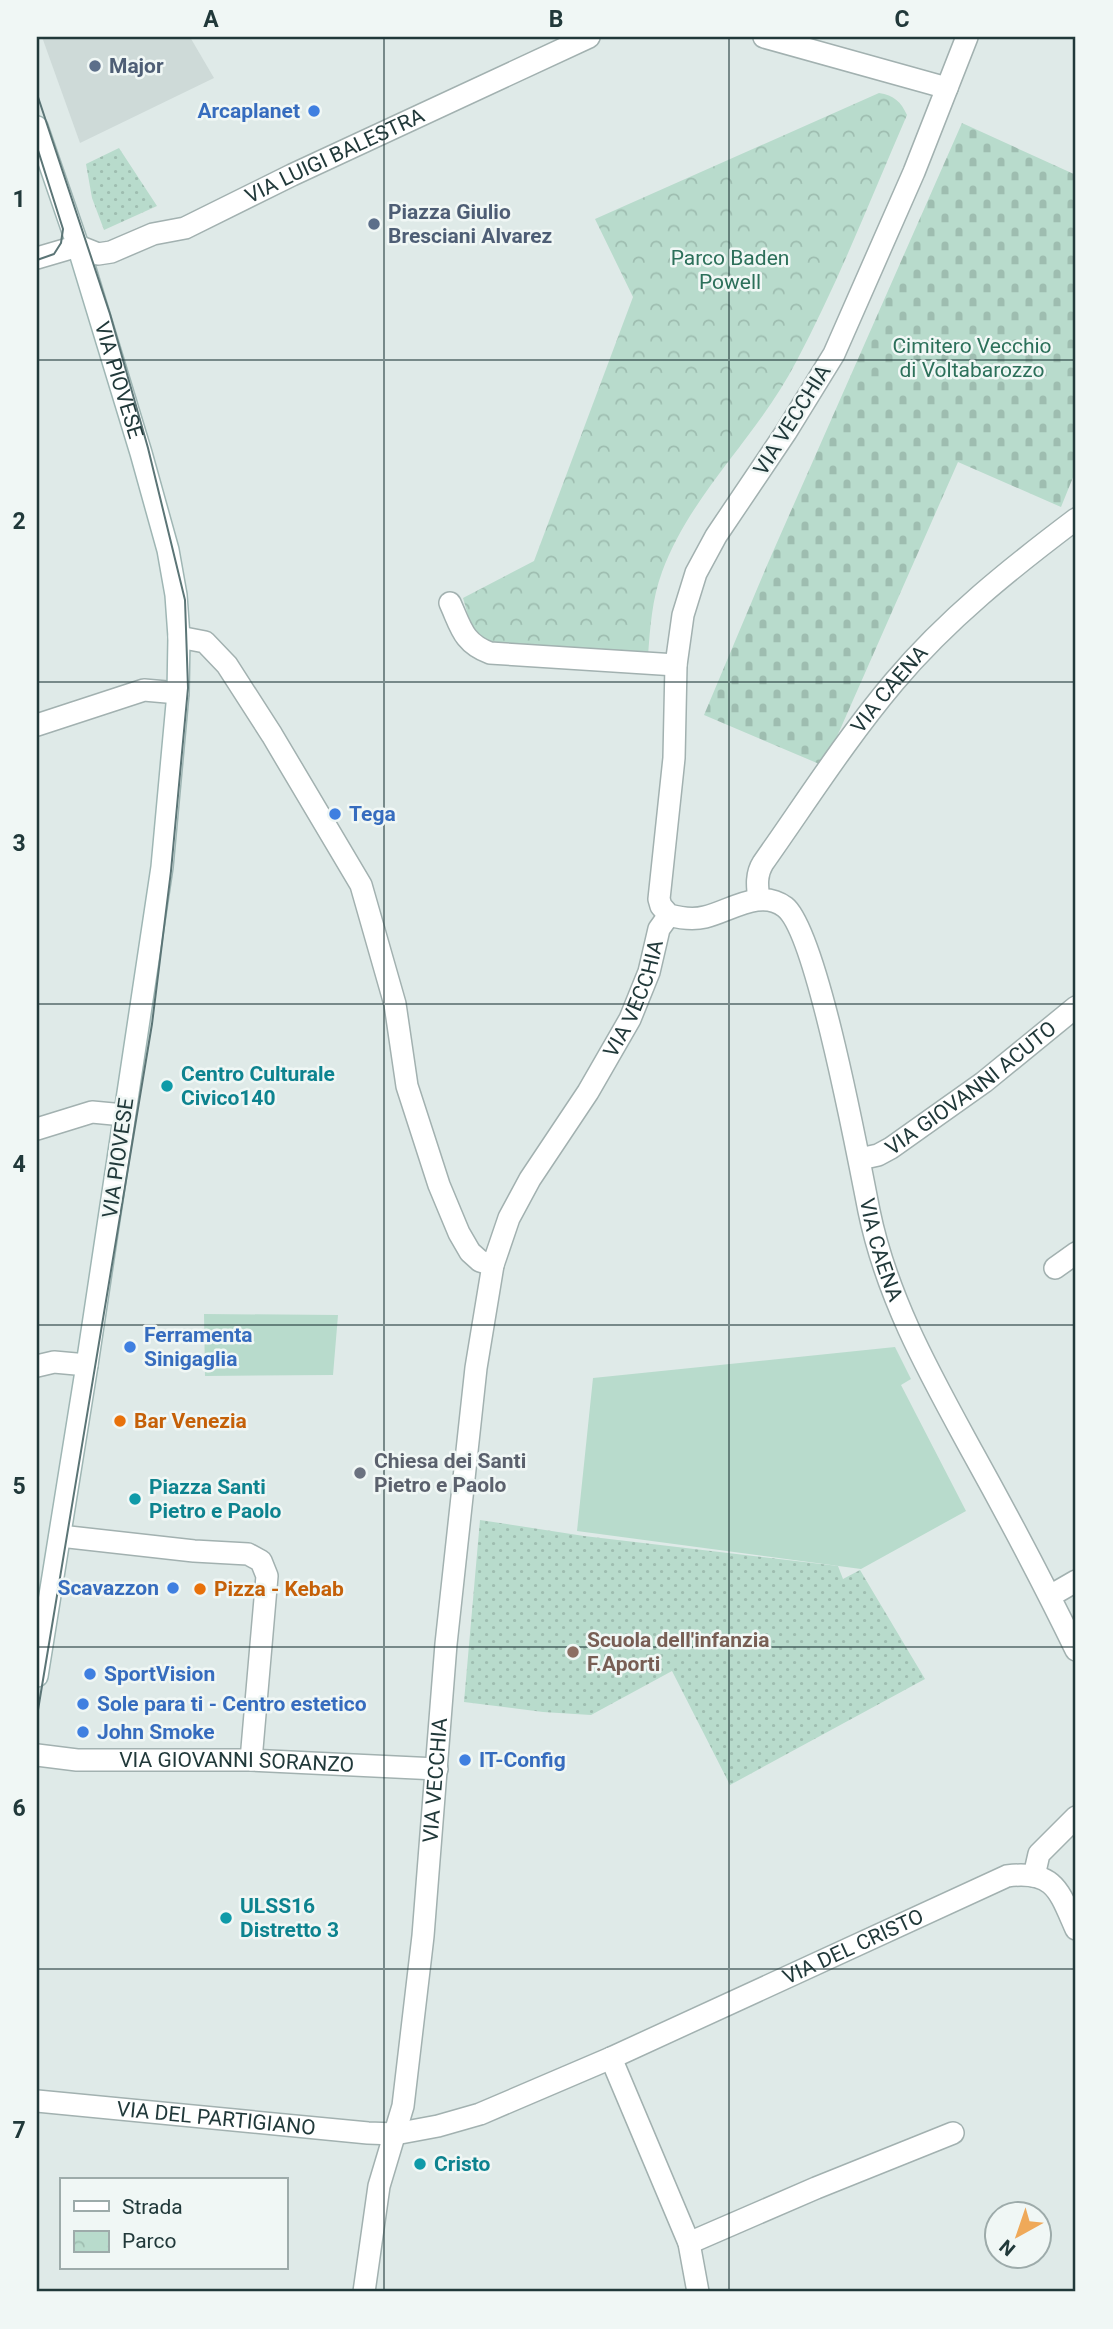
<svg xmlns="http://www.w3.org/2000/svg" width="1113" height="2329" font-family="Roboto,sans-serif">
<style>
.built{fill:#cedad8}
.grass{fill:url(#grass-dots)}
.cemetery{fill:url(#cemetery-stones)}
.park{fill:url(#park-crowns)}
.pitch{fill:#b8dbcc}
.lines{fill:none;stroke-linecap:round;stroke-linejoin:round}
.minor-casing{stroke:#a2b1b0;stroke-width:24}
.tertiary-casing{stroke:#a2b1b0;stroke-width:24}
.secondary-casing{stroke:#9fb6b4;stroke-width:24}
.minor{stroke:#fff;stroke-width:21}
.tertiary{stroke:#fff;stroke-width:21}
.secondary{stroke:#fff;stroke-width:21}
.tram{stroke:#5b7576;stroke-width:2}
.grid{fill:none;stroke:#21393a;stroke-width:2;stroke-opacity:0.55}
.service-dot{fill:#5c6f8a;stroke:#f0f7f5;stroke-width:2.5}
.shop-dot{fill:#3f7fe0;stroke:#f0f7f5;stroke-width:2.5}
.culture-dot{fill:#0f9aa8;stroke:#f0f7f5;stroke-width:2.5}
.food-dot{fill:#e8710a;stroke:#f0f7f5;stroke-width:2.5}
.worship-dot{fill:#6b7280;stroke:#f0f7f5;stroke-width:2.5}
.education-dot{fill:#8d6e63;stroke:#f0f7f5;stroke-width:2.5}
.labels{text-anchor:middle;stroke-width:5;stroke-linejoin:round;paint-order:stroke}
.service-label{font-size:21px;font-weight:bold;fill:#4e5e75;stroke:#f0f7f5;text-anchor:start}
.shop-label{font-size:21px;font-weight:bold;fill:#366cbe;stroke:#f0f7f5;text-anchor:start}
.street-label{font-size:21px;fill:#21393a;stroke:#f0f7f5}
.park-label{font-size:21px;fill:#2c705a;stroke:#f0f7f5}
.culture-label{font-size:21px;font-weight:bold;fill:#0d838f;stroke:#f0f7f5;text-anchor:start}
.food-label{font-size:21px;font-weight:bold;fill:#c56008;stroke:#f0f7f5;text-anchor:start}
.worship-label{font-size:21px;font-weight:bold;fill:#5b616d;stroke:#f0f7f5;text-anchor:start}
.education-label{font-size:21px;font-weight:bold;fill:#785e54;stroke:#f0f7f5;text-anchor:start}
.neatline{fill:none;stroke:#21393a;stroke-width:2.5}
.grid-label{font-size:23px;text-anchor:middle;font-weight:bold;fill:#21393a}
</style>
<defs>
<pattern id="grass-dots" width="8" height="8" patternUnits="userSpaceOnUse" patternTransform="scale(1.75)"><rect width="8" height="8" fill="#b8dbcc"/><path d="M2 2h.1M6 6h.1" fill="none" stroke="#9ebdb0" stroke-width="1.8" stroke-linecap="round"/></pattern>
<pattern id="cemetery-stones" width="16" height="16" patternUnits="userSpaceOnUse" patternTransform="scale(1.75)"><rect width="16" height="16" fill="#b8dbcc"/><path d="M2 7V4a2 2 0 0 1 4 0v3zM10 15v-3a2 2 0 0 1 4 0v3z" fill="#9ebdb0"/></pattern>
<pattern id="park-crowns" width="20" height="18" patternUnits="userSpaceOnUse" patternTransform="scale(1.75)"><rect width="20" height="18" fill="#b8dbcc"/><path d="M2 6a3 3 0 1 1 6 0M12 15a3 3 0 1 1 6 0" fill="none" stroke="#9ebdb0"/></pattern>
</defs>
<rect width="100%" height="100%" fill="#dfeae8"/>
<path class="built" d="M 42,37 L 190,37 L 214,78 L 80,143 Z"/>
<path class="grass" d="M 119,148 L 157,206 L 104,230 L 92,198 L 86,164 Z
M 480,1520 L 584,1536 L 838,1566 L 843,1579 L 860,1570 L 925,1679 L 730,1785 L 672,1671 L 591,1715 L 543,1712 L 464,1702 Z"/>
<path class="cemetery" d="M 962,123 L 1076,175 L 1076,470 L 1061,507 L 958,462 L 824,766 L 704,715 L 768,563 Z"/>
<path class="park" d="M 879,93 C 894,95 901,102 907,115 C 871,198 838,283 796,362 C 758,436 691,493 662,572 C 652,599 650,628 648,656 L 492,645 L 473,633 L 463,598 L 534,561 L 633,297 L 595,219 Z"/>
<path class="pitch" d="M 204,1314 L 338,1315 L 333,1375 L 205,1376 Z
M 895,1347 L 911,1379 L 901,1385 L 966,1511 L 861,1569 L 577,1531 L 593,1378 Z"/>
<g class="lines">
<defs>
<g id="minor">
<path d="M 764,37 L 947,88"/>
<path id="s1" d="M 37,258 L 78,246 L 98,254 L 111,252 L 153,234 L 185,228 L 292,175 L 589,37"/>
<path d="M 450,603 C 461,627 463,643 490,653 L 676,665"/>
<path d="M 179,637 L 205,642 L 227,665 L 272,735 L 361,885 L 395,1004 L 407,1086 L 439,1185 L 459,1233 L 470,1252 L 480,1261 L 493,1265"/>
<path d="M 37,725 L 144,690 L 178,693"/>
<path id="s2" d="M 759,899 C 757,886 756,874 763,863 C 806,802 846,739 894,682 C 947,619 1011,568 1076,519"/>
<path d="M 37,1129 L 92,1112 L 124,1115"/>
<path id="s3" d="M 860,1159 L 878,1155 L 891,1148 L 984,1082 L 1076,1007"/>
<path d="M 1055,1268 L 1076,1253"/>
<path d="M 37,1366 L 54,1362 L 87,1365"/>
<path d="M 60,1536 L 194,1551 L 248,1554 L 261,1561 L 267,1576 L 251,1760"/>
<path d="M 1050,1596 L 1076,1581"/>
<path id="s4" d="M 37,1755 L 77,1760 L 251,1760 L 437,1769"/>
<path d="M 611,2058 L 689,2243 L 698,2292"/>
<path d="M 689,2243 L 816,2188 L 953,2133"/>
<path id="s5" d="M 364,2292 L 379,2186 L 403,2106 L 423,1936 L 446,1644 L 476,1368 L 493,1265 L 509,1218 L 530,1179 L 588,1092 L 630,1019 L 649,972 L 659,929 L 669,915"/>
</g>
<g id="tertiary">
<path id="s6" d="M 967,37 L 914,172 L 834,354 L 786,432 L 716,536 L 696,573 L 683,615 L 676,665 L 674,758 L 659,899 L 661,906 L 669,915 C 680,918 693,920 705,917 C 730,911 761,888 785,907 C 817,932 859,1161 869,1211 C 887,1299 931,1376 973,1453 C 1009,1518 1044,1584 1076,1650"/>
<path d="M 1034,1876 L 1039,1854 L 1076,1817"/>
<path id="s7" d="M 37,2101 L 368,2133 L 395,2134 L 438,2126 L 480,2114 L 611,2058 L 1007,1876 C 1055,1870 1059,1891 1076,1929"/>
</g>
<g id="secondary">
<path id="s8" d="M 37,127 L 78,246 L 141,453 L 168,550 L 176,595 L 179,637 L 178,693 L 162,867 L 87,1365 L 37,1676"/>
</g>
</defs>
<use href="#minor" class="minor-casing"/>
<use href="#tertiary" class="tertiary-casing"/>
<use href="#secondary" class="secondary-casing"/>
<use href="#minor" class="minor"/>
<use href="#tertiary" class="tertiary"/>
<use href="#secondary" class="secondary"/>
<path class="tram" d="M 37,94 L 110,314 L 148,448 L 185,600 L 188,688 L 171,871 L 152,1024 L 37,1716
M 37,147 L 63,229 L 61,243 L 54,254 L 37,260"/>
</g>
<path class="grid" d="M 384,37 L 384,2292M 729,37 L 729,2292M 37,360 L 1076,360M 37,682 L 1076,682M 37,1004 L 1076,1004M 37,1325 L 1076,1325M 37,1647 L 1076,1647M 37,1969 L 1076,1969"/>
<g class="service-dot">
<circle cx="95" cy="66" r="7"/>
<circle cx="374" cy="224" r="7"/>
</g>
<g class="shop-dot">
<circle cx="314" cy="111" r="7"/>
<circle cx="335" cy="814" r="7"/>
<circle cx="130" cy="1347" r="7"/>
<circle cx="173" cy="1588" r="7"/>
<circle cx="90" cy="1674" r="7"/>
<circle cx="83" cy="1704" r="7"/>
<circle cx="83" cy="1732" r="7"/>
<circle cx="465" cy="1760" r="7"/>
</g>
<g class="culture-dot">
<circle cx="167" cy="1086" r="7"/>
<circle cx="135" cy="1499" r="7"/>
<circle cx="226" cy="1918" r="7"/>
<circle cx="420" cy="2164" r="7"/>
</g>
<g class="food-dot">
<circle cx="120" cy="1421" r="7"/>
<circle cx="200" cy="1589" r="7"/>
</g>
<circle class="worship-dot" cx="360" cy="1473" r="7"/>
<circle class="education-dot" cx="573" cy="1652" r="7"/>
<g class="labels">
<g class="service-label">
<text x="109" y="73">Major</text>
<text x="388" y="219">Piazza Giulio<tspan x="388" dy="24">Bresciani Alvarez</tspan></text>
</g>
<g class="shop-label">
<text x="300" y="118" text-anchor="end">Arcaplanet</text>
<text x="349" y="821">Tega</text>
<text x="144" y="1342">Ferramenta<tspan x="144" dy="24">Sinigaglia</tspan></text>
<text x="159" y="1595" text-anchor="end">Scavazzon</text>
<text x="104" y="1681">SportVision</text>
<text x="97" y="1711">Sole para ti - Centro estetico</text>
<text x="97" y="1739">John Smoke</text>
<text x="479" y="1767">IT-Config</text>
</g>
<g class="street-label">
<text dy="7" stroke="none"><textPath href="#s1" startOffset="322">VIA LUIGI BALESTRA</textPath></text>
<text dy="7" stroke="none"><textPath href="#s8" startOffset="266">VIA PIOVESE</textPath></text>
<text transform="translate(792 420) rotate(-58)" y="7">VIA VECCHIA</text>
<text dy="7" stroke="none"><textPath href="#s2" startOffset="252">VIA CAENA</textPath></text>
<text dy="7" stroke="none"><textPath href="#s5" startOffset="1340">VIA VECCHIA</textPath></text>
<text dy="7" stroke="none"><textPath href="#s3" startOffset="133">VIA GIOVANNI ACUTO</textPath></text>
<text transform="translate(118 1158) rotate(-82)" y="7">VIA PIOVESE</text>
<text dy="7" stroke="none"><textPath href="#s6" startOffset="1430">VIA CAENA</textPath></text>
<text dy="7" stroke="none"><textPath href="#s4" startOffset="200">VIA GIOVANNI SORANZO</textPath></text>
<text dy="7" stroke="none"><textPath href="#s5" startOffset="518">VIA VECCHIA</textPath></text>
<text dy="7" stroke="none"><textPath href="#s7" startOffset="856">VIA DEL CRISTO</textPath></text>
<text dy="7" stroke="none"><textPath href="#s7" startOffset="180">VIA DEL PARTIGIANO</textPath></text>
</g>
<g class="park-label">
<text x="730" y="265">Parco Baden<tspan x="730" dy="24">Powell</tspan></text>
<text x="972" y="353">Cimitero Vecchio<tspan x="972" dy="24">di Voltabarozzo</tspan></text>
</g>
<g class="culture-label">
<text x="181" y="1081">Centro Culturale<tspan x="181" dy="24">Civico140</tspan></text>
<text x="149" y="1494">Piazza Santi<tspan x="149" dy="24">Pietro e Paolo</tspan></text>
<text x="240" y="1913">ULSS16<tspan x="240" dy="24">Distretto 3</tspan></text>
<text x="434" y="2171">Cristo</text>
</g>
<g class="food-label">
<text x="134" y="1428">Bar Venezia</text>
<text x="214" y="1596">Pizza - Kebab</text>
</g>
<g class="worship-label">
<text x="374" y="1468">Chiesa dei Santi<tspan x="374" dy="24">Pietro e Paolo</tspan></text>
</g>
<g class="education-label">
<text x="587" y="1647">Scuola dell'infanzia<tspan x="587" dy="24">F.Aporti</tspan></text>
</g>
</g>
<rect width="1113" height="2329" fill="none" stroke="#f0f7f5" stroke-width="77"/>
<rect x="60" y="2178" width="228" height="91" fill="#f0f7f5" stroke="#9dabaa" stroke-width="2"/>
<rect x="74" y="2201" width="35" height="10" fill="#ffffff" stroke="#9dabaa" stroke-width="2"/>
<text x="122" y="2214" font-size="21" fill="#21393a">Strada</text>
<rect x="74" y="2231" width="35" height="21" fill="url(#park-crowns)" stroke="#9dabaa" stroke-width="2"/>
<text x="122" y="2248" font-size="21" fill="#21393a">Parco</text>
<g transform="translate(1018 2235) rotate(220)"><circle r="33" fill="#f0f7f5" stroke="#9dabaa" stroke-width="2"/>
<path d="M0-5L12 26L0 18L-12 26Z" fill="#efa959"/>
<text y="-10" font-size="19" font-weight="bold" text-anchor="middle" fill="#21393a">N</text>
</g>
<rect x="38" y="38" width="1036" height="2252" class="neatline"/>
<g class="grid-label">
<text x="211" y="27">A</text>
<text x="556" y="27">B</text>
<text x="902" y="27">C</text>
<text x="19" y="207">1</text>
<text x="19" y="529">2</text>
<text x="19" y="851">3</text>
<text x="19" y="1172">4</text>
<text x="19" y="1494">5</text>
<text x="19" y="1816">6</text>
<text x="19" y="2138">7</text>
</g>
</svg>
